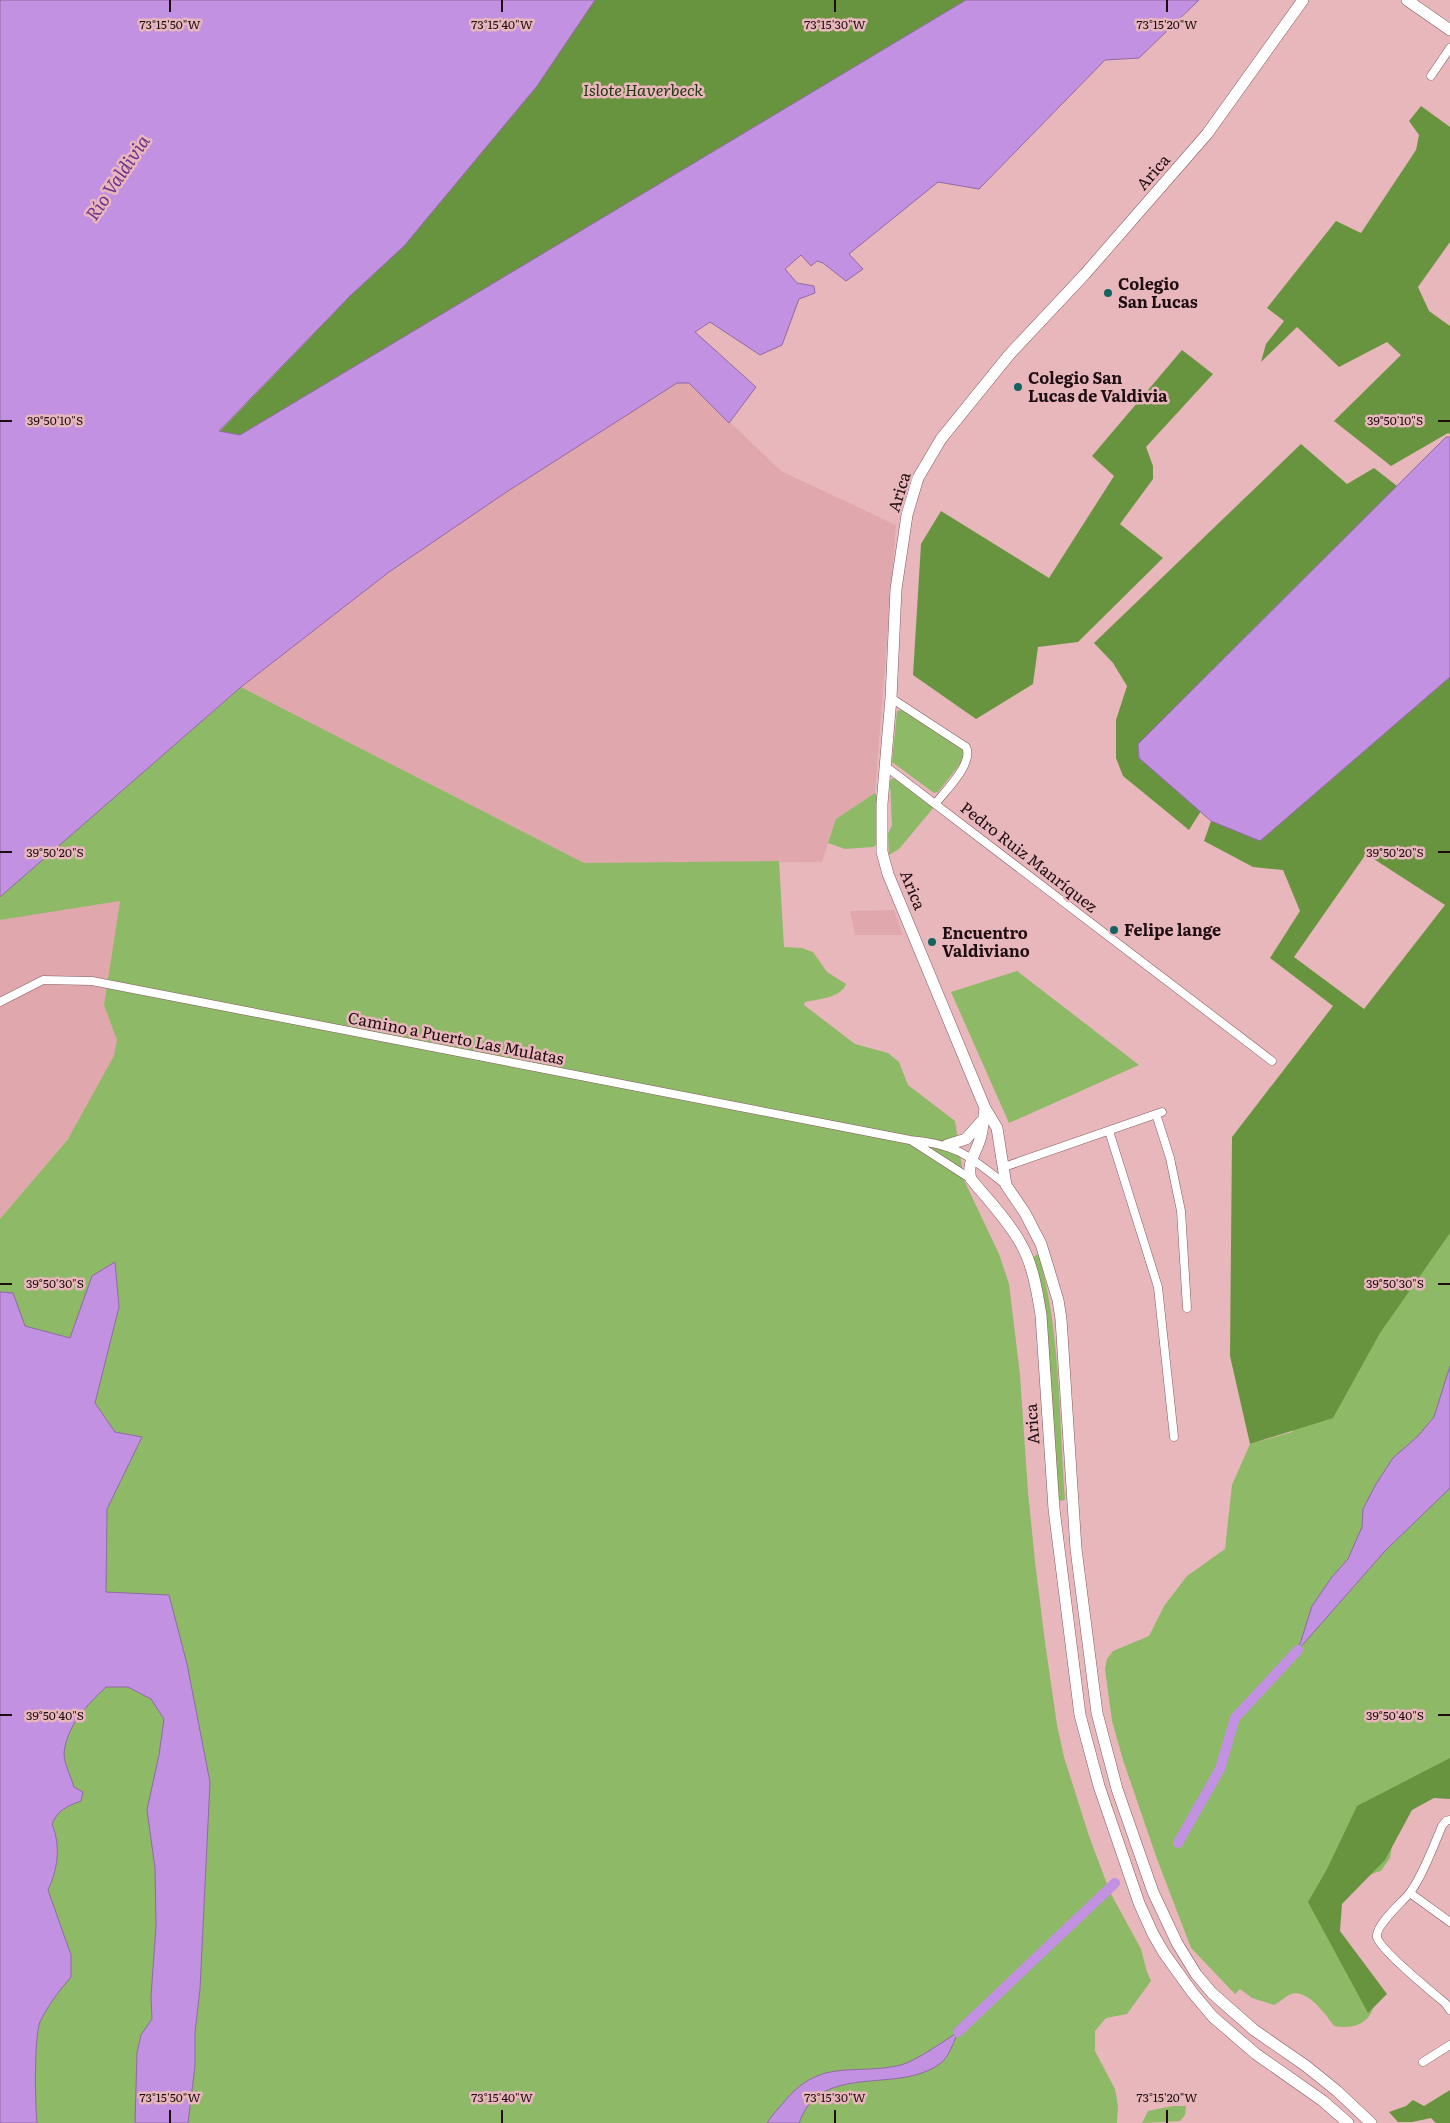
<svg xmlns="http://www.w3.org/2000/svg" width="1450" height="2123" font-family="Literata,serif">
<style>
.built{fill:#e0a7ad}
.green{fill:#8eb967}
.forest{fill:#69943f;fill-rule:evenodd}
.water{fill:#c291e1;stroke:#916aa3}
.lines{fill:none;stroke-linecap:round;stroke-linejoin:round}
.canal{stroke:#c291e1;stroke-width:10}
.street-casing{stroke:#83595e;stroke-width:9}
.secondary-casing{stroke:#83595e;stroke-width:12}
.street{stroke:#fff;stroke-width:8}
.secondary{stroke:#fff;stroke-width:11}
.ticks{fill:none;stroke:#1f0e11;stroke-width:2}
.poi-dot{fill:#146361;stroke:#e8b7bc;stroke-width:2}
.labels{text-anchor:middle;stroke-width:5;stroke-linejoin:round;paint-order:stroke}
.park-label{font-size:16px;font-style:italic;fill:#243613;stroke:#e8b7bc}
.street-label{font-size:16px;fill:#1f0e11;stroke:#e8b7bc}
.poi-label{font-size:16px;font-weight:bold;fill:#1f0e11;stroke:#e8b7bc;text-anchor:start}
.water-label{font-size:18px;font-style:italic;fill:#6d308e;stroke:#e8b7bc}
.ticks-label{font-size:12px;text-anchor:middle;fill:#1f0e11;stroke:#e8b7bc;stroke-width:5;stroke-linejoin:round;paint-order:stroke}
</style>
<rect width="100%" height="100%" fill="#e8b7bc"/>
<path class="built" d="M 677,383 L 689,383 L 781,471 L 896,525 L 875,793 L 836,819 L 822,862 L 584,863 L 241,687 L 389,572 L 505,493 Z
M 120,901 L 104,1005 L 122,1052 L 110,1083 L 64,1143 L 0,1219 L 0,920 Z
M 894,910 L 903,935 L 855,935 L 850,911 Z"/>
<path class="green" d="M 241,687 L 584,863 L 779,861 L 784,947 L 802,948 L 813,952 L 827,972 L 846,984 C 841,998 818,999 805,1002 L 804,1005 L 855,1044 L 888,1053 L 899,1062 L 908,1085 L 955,1121 L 964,1180 L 999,1254 L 1009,1284 L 1020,1375 L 1028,1492 L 1035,1561 L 1045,1642 L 1057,1725 L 1064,1757 L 1089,1836 L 1110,1892 L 1141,1949 L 1147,1972 L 1151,1981 L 1127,2014 L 1106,2018 L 1095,2031 L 1095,2051 L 1115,2089 L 1118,2106 L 1117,2123 L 0,2123 L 0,1219 L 68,1139 L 114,1056 L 117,1040 L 104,1005 L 120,901 L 0,920 L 0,854 L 207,717 Z
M 902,710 L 963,750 L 964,759 L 938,792 L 934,793 L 892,762 L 897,711 Z
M 897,778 L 934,807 L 899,849 L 889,855 L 888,834 L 892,825 L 890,782 L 891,779 Z
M 875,793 L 877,797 L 876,845 L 873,847 L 845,849 L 828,843 L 836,819 Z
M 1450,935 L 1450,1778 L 1396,1821 L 1390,1858 L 1381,1871 C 1357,1876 1346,1899 1332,1917 L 1374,2005 C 1369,2025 1353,2029 1334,2026 C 1326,2015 1308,1989 1291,1994 C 1286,1996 1280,2002 1274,2005 L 1252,1998 L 1240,1989 L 1235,1994 L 1191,1948 L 1157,1859 L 1123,1760 L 1112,1721 L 1105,1669 L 1107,1659 L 1113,1651 L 1149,1636 L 1164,1606 L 1187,1576 L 1225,1549 L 1232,1485 L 1250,1444 L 1292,1432 Z
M 1017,971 L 1139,1065 L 1009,1123 L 951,992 Z
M 1037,1254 L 1039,1256 C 1061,1333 1059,1420 1065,1499 L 1062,1501 L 1057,1499 L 1033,1258 Z
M 1173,2106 L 1186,2106 L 1185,2115 L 1180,2121 L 1142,2123 L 1148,2111 Z"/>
<path class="forest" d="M 595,0 L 966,0 L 241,435 L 219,432 L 351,295 L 404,246 L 537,86 Z
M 1421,106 L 1450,127 L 1450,242 L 1418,287 L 1429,311 L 1450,326 L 1450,434 L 1448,433 L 1391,466 L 1334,421 L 1401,355 L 1387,342 L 1339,367 L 1297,327 L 1261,362 L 1266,344 L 1284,321 L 1267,308 L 1336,221 L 1361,233 L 1416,150 L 1419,135 L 1409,121 Z
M 1182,350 L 1213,374 L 1146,447 L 1153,466 L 1153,479 L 1120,524 L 1163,558 L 1078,642 L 1038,647 L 1033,684 L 976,719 L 913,675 L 921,544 L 941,511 L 1049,578 L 1114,476 L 1092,456 Z
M 1301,444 L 1347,484 L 1374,468 L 1397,486 L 1138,744 L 1139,758 L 1201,811 L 1189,830 L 1123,776 L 1116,758 L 1116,720 L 1127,686 L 1113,663 L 1094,643 Z
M 1450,677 L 1450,1233 L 1380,1333 L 1333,1418 L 1250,1444 L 1230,1356 L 1232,1137 L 1333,1006 L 1270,958 L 1300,911 L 1283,870 L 1253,867 L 1204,841 L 1211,821 L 1260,841 ZM 1366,854 L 1445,905 L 1364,1009 L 1294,957 Z
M 1450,1758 L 1450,1799 L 1434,1798 L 1412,1810 L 1385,1860 L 1342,1904 L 1340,1931 L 1387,1994 L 1368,2013 L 1308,1902 L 1327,1869 L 1357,1806 Z
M 1450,2090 L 1450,2123 L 1436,2123 L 1431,2118 L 1412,2122 L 1398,2122 L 1389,2112 L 1406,2106 L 1413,2100 L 1424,2106 Z"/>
<path class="water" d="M 0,0 L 595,0 L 537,86 L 404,246 L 351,295 L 219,431 L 240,435 L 966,0 L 1199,0 L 1139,58 L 1105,60 L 979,189 L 938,182 L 849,254 L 863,269 L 846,281 L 823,263 L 817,261 L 811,266 L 801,255 L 785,269 L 797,283 L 814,286 L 815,293 L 799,299 L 782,345 L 760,355 L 710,322 L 695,332 L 756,387 L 729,423 L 689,383 L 677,383 L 505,493 L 389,572 L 241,687 L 0,897 Z
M 1446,437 L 1450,437 L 1450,677 L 1260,841 L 1211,821 L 1139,758 L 1138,744 Z
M 115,1262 L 119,1307 L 95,1403 L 115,1432 L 142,1437 L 107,1509 L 106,1592 L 169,1595 L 187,1664 L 210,1782 L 200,1989 L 195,2032 L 195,2066 L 188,2123 L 135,2123 L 137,2053 L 141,2035 L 152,2019 L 151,1997 L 156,1926 L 155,1868 L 147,1810 L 159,1755 L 164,1719 L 151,1699 L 128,1687 L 106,1687 C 87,1705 67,1725 64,1753 C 64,1763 71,1777 74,1787 L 83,1792 L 81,1801 C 67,1806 58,1810 52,1824 C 61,1847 58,1868 48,1890 L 71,1955 L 71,1977 C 59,1991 48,2005 40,2022 C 34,2036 35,2105 37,2123 L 0,2123 L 0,1292 L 13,1293 L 25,1326 L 70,1338 L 92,1276 Z
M 1450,1366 L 1450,1488 L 1385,1551 L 1298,1650 L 1312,1606 L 1332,1577 L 1348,1559 L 1362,1527 L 1363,1509 L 1376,1484 L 1393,1458 L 1418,1436 L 1434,1417 Z
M 958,2032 C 954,2041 949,2057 941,2063 C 907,2089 853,2072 819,2095 C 809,2101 803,2113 799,2123 L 767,2123 C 772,2115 778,2109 784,2102 C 821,2057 853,2076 901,2065 C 916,2061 944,2041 958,2032 Z"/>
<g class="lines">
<path class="canal" d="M 1178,1843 L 1220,1769 L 1235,1718 L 1298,1650
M 958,2032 L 1115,1883"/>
<defs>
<path id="street" d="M 1431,76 L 1450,48
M 891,698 L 966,747 C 974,763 946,790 936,803
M 884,765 L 1272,1061
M 0,1002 L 43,980 L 92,981 L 910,1140 C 958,1144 970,1157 1006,1185
M 1156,1114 L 1170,1158 L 1181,1211 L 1187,1308
M 1109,1131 L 1158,1287 L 1174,1437
M 912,1141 L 971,1179
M 1004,1167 L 1162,1112
M 1450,1820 L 1446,1821 L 1442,1826 C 1434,1845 1421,1880 1408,1895 C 1401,1903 1375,1926 1377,1937 C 1379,1949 1433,1993 1445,2003 L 1450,2010
M 1410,1893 L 1450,1922
M 1423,2062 L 1450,2045"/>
<path id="secondary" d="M 1303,0 L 1207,134 L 1085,274 L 1009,355 L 941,439 L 918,478 L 907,515 L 896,589 L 891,698 L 882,804 L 882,852 L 888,874 L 985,1108 L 997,1128 L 1006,1185 L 1025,1213 L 1041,1244 L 1058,1300 L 1061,1319 L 1076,1549 L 1097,1713 L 1117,1789 L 1153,1892 L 1177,1943 L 1196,1974 L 1212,1993 L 1254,2030 L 1306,2066 L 1337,2091 L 1371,2123
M 1407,0 L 1450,30
M 985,1108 C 984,1117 983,1127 981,1136 C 977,1152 966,1163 971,1179 C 988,1200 1008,1220 1021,1244 C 1033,1265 1037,1291 1041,1315 L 1054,1509 L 1080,1715 L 1099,1786 L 1139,1903 L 1153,1934 L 1164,1953 L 1192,1992 L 1213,2017 L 1256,2054 L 1323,2101 L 1348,2123
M 947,1145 L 966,1139 L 982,1121"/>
</defs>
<use href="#street" class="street-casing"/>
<use href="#secondary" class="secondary-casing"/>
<use href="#street" class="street"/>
<use href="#secondary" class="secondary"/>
</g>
<path class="ticks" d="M 170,0 L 170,12M 502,0 L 502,12M 835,0 L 835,12M 1167,0 L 1167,12M 0,421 L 12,421M 1438,421 L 1450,421M 0,852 L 12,852M 1438,852 L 1450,852M 0,1284 L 12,1284M 1438,1284 L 1450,1284M 0,1715 L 12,1715M 1438,1715 L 1450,1715M 170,2110 L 170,2123M 502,2110 L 502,2123M 835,2110 L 835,2123M 1167,2110 L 1167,2123"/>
<g class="poi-dot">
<circle cx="1108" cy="293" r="5"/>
<circle cx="1018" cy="387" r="5"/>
<circle cx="1114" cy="930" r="5"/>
<circle cx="932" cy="942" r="5"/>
</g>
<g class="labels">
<g class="park-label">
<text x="643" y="96">Islote Haverbeck</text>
</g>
<g class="street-label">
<text transform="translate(1153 172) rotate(-49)" y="6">Arica</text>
<text transform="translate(899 492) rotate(-73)" y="6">Arica</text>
<text transform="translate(1029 857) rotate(38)" y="6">Pedro Ruiz Manríquez</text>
<text transform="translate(913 890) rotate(68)" y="6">Arica</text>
<text transform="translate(456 1038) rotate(11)" y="6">Camino a Puerto Las Mulatas</text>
<text transform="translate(1032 1424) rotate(-94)" y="6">Arica</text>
</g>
<g class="poi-label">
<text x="1118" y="290">Colegio<tspan x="1118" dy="18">San Lucas</tspan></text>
<text x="1028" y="384">Colegio San<tspan x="1028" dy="18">Lucas de Valdivia</tspan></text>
<text x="1124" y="936">Felipe lange</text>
<text x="942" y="939">Encuentro<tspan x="942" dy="18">Valdiviano</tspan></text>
</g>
<g class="water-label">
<text transform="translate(118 178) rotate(-56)" y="6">Río Valdivia</text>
</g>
</g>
<g class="ticks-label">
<text x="170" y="29">73°15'50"W</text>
<text x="502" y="29">73°15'40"W</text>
<text x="835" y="29">73°15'30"W</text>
<text x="1167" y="29">73°15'20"W</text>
<text x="55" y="425">39°50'10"S</text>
<text x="1395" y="425">39°50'10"S</text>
<text x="55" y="857">39°50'20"S</text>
<text x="1395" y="857">39°50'20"S</text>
<text x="55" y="1288">39°50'30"S</text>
<text x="1395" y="1288">39°50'30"S</text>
<text x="55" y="1720">39°50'40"S</text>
<text x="1395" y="1720">39°50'40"S</text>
<text x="170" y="2102">73°15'50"W</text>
<text x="502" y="2102">73°15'40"W</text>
<text x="835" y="2102">73°15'30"W</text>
<text x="1167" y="2102">73°15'20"W</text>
</g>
</svg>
